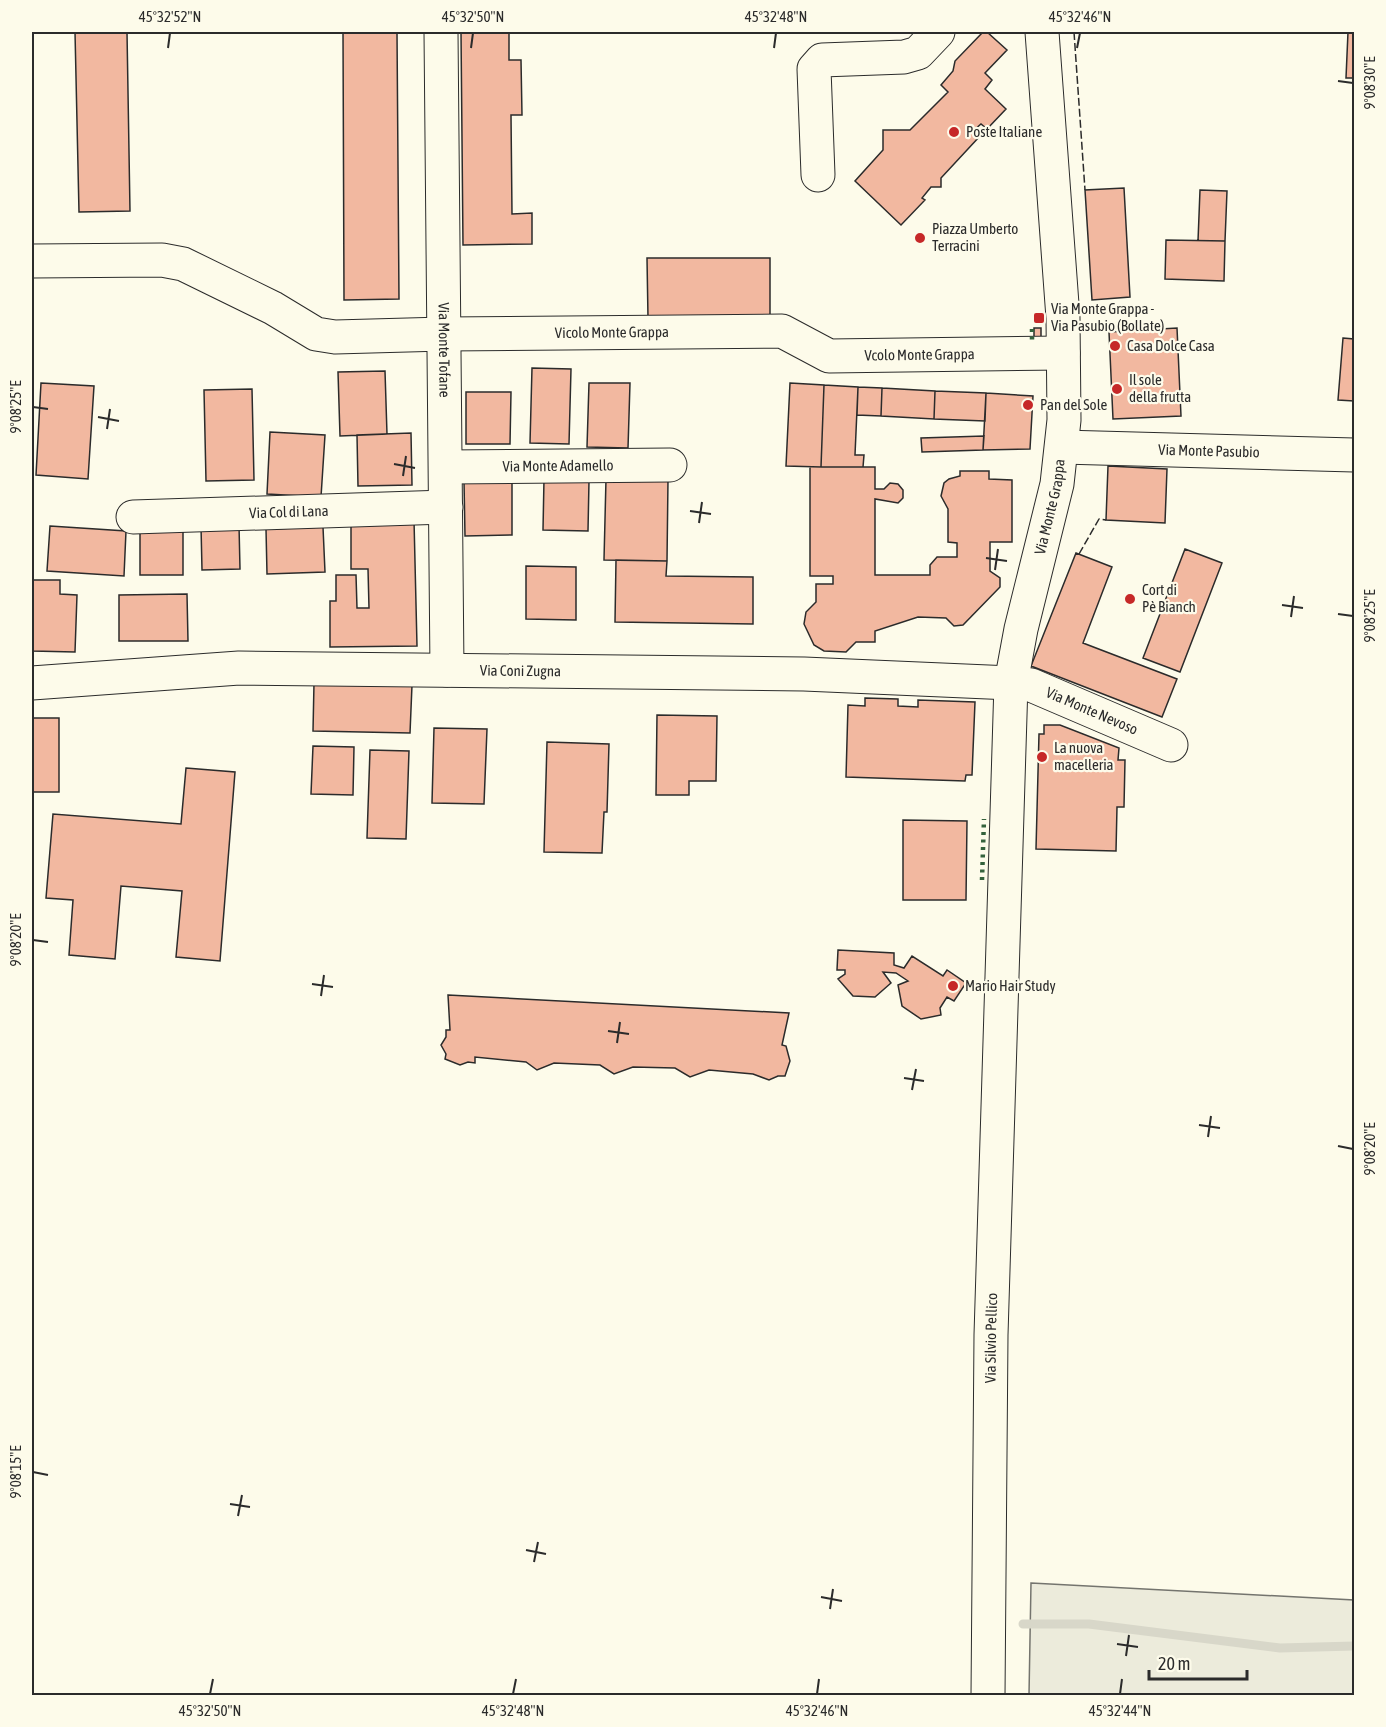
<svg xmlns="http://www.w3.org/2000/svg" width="1386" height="1727" font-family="'Asap Condensed',sans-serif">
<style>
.green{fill:#ecebdb;stroke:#74746e;stroke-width:1.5}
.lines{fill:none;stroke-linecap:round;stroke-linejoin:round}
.stream{stroke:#d8d7c9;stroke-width:9}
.building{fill:#f2b8a0;stroke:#2b2b2b;stroke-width:1.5}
.minor-casing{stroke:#2b2b2b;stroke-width:35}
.minor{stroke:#fdfbea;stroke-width:33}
.hedge{stroke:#34623c;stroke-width:4.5;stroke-dasharray:3 4.5;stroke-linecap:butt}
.fence{stroke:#2b2b2b;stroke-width:1.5;stroke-dasharray:8 3;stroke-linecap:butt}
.ticks{fill:none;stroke:#2b2b2b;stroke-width:2}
.poi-dot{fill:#c62828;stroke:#fdfbea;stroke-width:2}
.labels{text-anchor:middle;stroke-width:4.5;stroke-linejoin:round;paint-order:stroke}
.poi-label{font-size:15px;fill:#2b2b2b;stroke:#fdfbea;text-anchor:start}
.street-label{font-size:15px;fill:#2b2b2b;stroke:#fdfbea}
.neatline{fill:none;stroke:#2b2b2b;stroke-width:2}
.ticks-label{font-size:15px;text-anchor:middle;fill:#2b2b2b}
</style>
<rect width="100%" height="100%" fill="#fdfbea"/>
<path class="green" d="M 1031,1583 L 1354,1600 L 1354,1695 L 1029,1695 Z"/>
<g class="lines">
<path class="stream" d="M 1023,1624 L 1089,1624 L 1280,1648 L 1354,1646"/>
</g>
<path class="building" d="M 75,32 L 127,32 L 130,211 L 79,212 Z
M 343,32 L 397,32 L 399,299 L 344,300 Z
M 461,32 L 509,32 L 509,60 L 521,60 L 522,115 L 511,115 L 512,214 L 532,213 L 532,244 L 463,245 Z
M 983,32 L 987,32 L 1007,50 L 985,73 L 992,80 L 985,89 L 1006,109 L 987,129 L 981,124 L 974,130 L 980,136 L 941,178 L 941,187 L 931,187 L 922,198 L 925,200 L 901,225 L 855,181 L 883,150 L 883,130 L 910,130 L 948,92 L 941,85 L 953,71 L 955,61 Z
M 1348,32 L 1354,32 L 1354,78 L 1346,78 Z
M 1124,188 L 1130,297 L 1092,300 L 1085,190 Z
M 1200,190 L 1227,191 L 1225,241 L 1198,241 Z
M 1166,240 L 1225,241 L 1224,281 L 1165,279 Z
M 647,258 L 770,258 L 770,317 L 648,318 Z
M 1034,328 L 1041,328 L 1041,341 L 1034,342 Z
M 1177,328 L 1181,416 L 1113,419 L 1109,332 Z
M 1343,338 L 1354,339 L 1354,401 L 1338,400 Z
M 532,368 L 571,369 L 569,444 L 530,443 Z
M 385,371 L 387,434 L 340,436 L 338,372 Z
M 41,383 L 94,386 L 88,479 L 36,475 Z
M 589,383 L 630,383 L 628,448 L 587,447 Z
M 790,383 L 824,385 L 821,467 L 786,466 Z
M 824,385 L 858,387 L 855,455 L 864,455 L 863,467 L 821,467 Z
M 858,387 L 882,388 L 881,416 L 857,415 Z
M 882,388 L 935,391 L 934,419 L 881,416 Z
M 252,389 L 254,480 L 206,481 L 204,390 Z
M 935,391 L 986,393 L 985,421 L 934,419 Z
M 466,392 L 511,392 L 510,444 L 466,444 Z
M 986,393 L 1033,396 L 1030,449 L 983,450 Z
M 270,432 L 325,435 L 321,497 L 267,494 Z
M 411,433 L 412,485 L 358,486 L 357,435 Z
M 984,436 L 983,450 L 922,452 L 921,438 Z
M 1108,466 L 1167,469 L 1165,523 L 1106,520 Z
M 810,467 L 875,467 L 875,489 L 884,489 L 890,483 L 898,484 L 903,490 L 903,498 L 898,503 L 875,499 L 875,575 L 930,575 L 930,565 L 937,557 L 957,557 L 957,543 L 948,542 L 948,509 L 941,496 L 944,483 L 949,479 L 960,476 L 960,471 L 989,471 L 989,479 L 1012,480 L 1012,542 L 990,542 L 990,571 L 1000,578 L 1000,587 L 963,625 L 954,626 L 946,618 L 918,617 L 875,631 L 875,642 L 856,642 L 846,652 L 824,651 L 814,645 L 804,624 L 806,612 L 816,602 L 816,584 L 833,584 L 833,576 L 810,576 Z
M 544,479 L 589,481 L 588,531 L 543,530 Z
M 606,479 L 668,480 L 667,561 L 604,560 Z
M 464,481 L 512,481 L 512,535 L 465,536 Z
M 414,520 L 417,646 L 330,647 L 330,601 L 336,601 L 336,575 L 356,575 L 357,608 L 369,608 L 368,569 L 351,569 L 351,522 Z
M 239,525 L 240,569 L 202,570 L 201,526 Z
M 50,526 L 126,531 L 124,576 L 47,571 Z
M 323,527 L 325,572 L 267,574 L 266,529 Z
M 140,528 L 183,528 L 183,575 L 140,575 Z
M 1185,549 L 1222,563 L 1180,672 L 1143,658 Z
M 1076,553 L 1112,567 L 1083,643 L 1177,679 L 1162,717 L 1031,666 Z
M 616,560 L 667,561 L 666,576 L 753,577 L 753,624 L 615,622 Z
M 526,566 L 576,567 L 576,620 L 526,619 Z
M 33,580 L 60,580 L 60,594 L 77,595 L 75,652 L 32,651 Z
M 187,594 L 188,641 L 119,641 L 119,595 Z
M 314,683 L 412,685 L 410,733 L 313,731 Z
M 865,698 L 898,699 L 898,706 L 918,707 L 918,700 L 975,702 L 972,775 L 966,775 L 965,781 L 846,777 L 848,705 L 865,706 Z
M 657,715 L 717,716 L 716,781 L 689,781 L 689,795 L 656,795 Z
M 32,718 L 59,718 L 59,792 L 32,792 Z
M 1044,725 L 1060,725 L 1119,748 L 1118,760 L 1125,760 L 1124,807 L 1117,807 L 1116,851 L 1036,849 L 1039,734 L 1044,734 Z
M 434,728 L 487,729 L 484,804 L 432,803 Z
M 547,742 L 609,744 L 607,812 L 604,812 L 602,853 L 544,852 Z
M 313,746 L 354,747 L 353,795 L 311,794 Z
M 370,750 L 409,751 L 406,839 L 367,838 Z
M 186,768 L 235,772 L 220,961 L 176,957 L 182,891 L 121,886 L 115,959 L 69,955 L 73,900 L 46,898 L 53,814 L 181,824 Z
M 903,820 L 967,821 L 966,900 L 903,900 Z
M 838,950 L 894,953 L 894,965 L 904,968 L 912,956 L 943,976 L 947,970 L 966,983 L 954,1001 L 947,997 L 940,1008 L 941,1015 L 921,1019 L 902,1006 L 898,985 L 908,981 L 896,973 L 883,972 L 891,983 L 875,997 L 853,996 L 838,979 L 845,974 L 845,970 L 837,970 Z
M 448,995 L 789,1013 L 782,1045 L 786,1046 L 790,1061 L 785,1076 L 778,1076 L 769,1080 L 753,1074 L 709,1070 L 690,1077 L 675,1068 L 633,1067 L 614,1074 L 600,1065 L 554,1063 L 537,1070 L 526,1062 L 475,1057 L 475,1063 L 468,1062 L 460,1065 L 445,1059 L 446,1054 L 441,1045 L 446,1037 L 446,1030 L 450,1030 Z"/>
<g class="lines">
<defs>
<g id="minor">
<path id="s1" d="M 441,32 L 447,670"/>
<path d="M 818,175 L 814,69 L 822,60 L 904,57 L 918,53 L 938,32"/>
<path id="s2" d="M 32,261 L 162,260 L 183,264 L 273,308 L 316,334 L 335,337 L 444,334 L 782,331 L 829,356 L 1063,353"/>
<path id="s3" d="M 1062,447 L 1354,455"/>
<path id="s4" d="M 446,467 L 670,465"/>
<path id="s5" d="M 133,517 L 446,507"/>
<path id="s6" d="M 32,683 L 239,668 L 804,674 L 1011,683 L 1031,685 L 1171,745"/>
<path id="s7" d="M 988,1696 L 991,1335 L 1011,683 L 1021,629 L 1057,484 L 1064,420 L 1063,318 L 1042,32"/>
</g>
</defs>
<use href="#minor" class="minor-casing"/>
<use href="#minor" class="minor"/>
<path class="hedge" d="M 1032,329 L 1032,342
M 982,880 L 984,819"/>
<path class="fence" d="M 1074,32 L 1085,190
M 1079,554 L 1099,519 L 1106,520"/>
</g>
<path class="ticks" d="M 168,48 L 170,33M 471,48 L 473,33M 774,48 L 776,33M 1077,48 L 1080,33M 1338,81 L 1353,83M 33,407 L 48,409M 98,417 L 119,421M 107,429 L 110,409M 394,464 L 415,468M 403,476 L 406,456M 690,511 L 711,514M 699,523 L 702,502M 986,558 L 1007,561M 995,570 L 998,549M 1282,605 L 1303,608M 1338,614 L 1353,616M 1291,617 L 1294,596M 33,940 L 48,942M 312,984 L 333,987M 321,996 L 324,975M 608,1031 L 629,1034M 617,1043 L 620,1022M 904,1078 L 924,1081M 912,1090 L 916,1069M 1199,1125 L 1220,1128M 1208,1137 L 1211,1116M 1338,1146 L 1353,1149M 33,1472 L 48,1475M 230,1504 L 250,1507M 238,1516 L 242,1495M 526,1550 L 546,1554M 534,1562 L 538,1542M 821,1597 L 842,1601M 830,1609 L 833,1589M 1117,1644 L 1138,1647M 1126,1656 L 1129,1635M 210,1694 L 213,1679M 513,1694 L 516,1679M 817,1694 L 819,1679M 1120,1694 L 1122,1679"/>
<g class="poi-dot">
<circle cx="954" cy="132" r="6"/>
<circle cx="920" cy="238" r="6"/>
<rect x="1033" y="312" width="12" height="12" rx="3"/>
<circle cx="1115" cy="346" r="6"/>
<circle cx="1117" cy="389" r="6"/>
<circle cx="1028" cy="405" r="6"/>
<circle cx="1130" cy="599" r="6"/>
<circle cx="1042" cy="757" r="6"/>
<circle cx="953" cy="986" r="6"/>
</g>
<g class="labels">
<g class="poi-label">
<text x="966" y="137">Poste Italiane</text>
<text x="932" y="234">Piazza Umberto<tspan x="932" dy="17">Terracini</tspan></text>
<text x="1051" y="314">Via Monte Grappa -<tspan x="1051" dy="17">Via Pasubio (Bollate)</tspan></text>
<text x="1127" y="351">Casa Dolce Casa</text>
<text x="1129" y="385">Il sole<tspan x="1129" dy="17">della frutta</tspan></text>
<text x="1040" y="410">Pan del Sole</text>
<text x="1142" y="595">Cort di<tspan x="1142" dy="17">Pè Bianch</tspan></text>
<text x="1054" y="753">La nuova<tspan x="1054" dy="17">macelleria</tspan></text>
<text x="965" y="991">Mario Hair Study</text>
</g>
<g class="street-label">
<text dy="5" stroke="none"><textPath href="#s2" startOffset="598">Vicolo Monte Grappa</textPath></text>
<text dy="5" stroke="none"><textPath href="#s1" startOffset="318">Via Monte Tofane</textPath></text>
<text dy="5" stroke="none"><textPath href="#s2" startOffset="912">Vcolo Monte Grappa</textPath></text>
<text dy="5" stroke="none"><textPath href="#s3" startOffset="147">Via Monte Pasubio</textPath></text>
<text dy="5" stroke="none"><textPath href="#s4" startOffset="112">Via Monte Adamello</textPath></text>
<text dy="5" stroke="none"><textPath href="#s7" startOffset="1194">Via Monte Grappa</textPath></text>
<text dy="5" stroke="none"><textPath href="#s5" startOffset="156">Via Col di Lana</textPath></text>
<text dy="5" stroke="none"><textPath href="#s6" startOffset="489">Via Coni Zugna</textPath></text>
<text dy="5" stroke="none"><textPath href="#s6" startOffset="1066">Via Monte Nevoso</textPath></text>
<text dy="5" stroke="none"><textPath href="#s7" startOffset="358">Via Silvio Pellico</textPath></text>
</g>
</g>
<rect width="1386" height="1727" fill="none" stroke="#fdfbea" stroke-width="66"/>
<path d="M1149 1670v9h98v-9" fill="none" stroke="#2b2b2b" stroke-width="3"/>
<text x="1158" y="1670" font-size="18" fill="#2b2b2b" stroke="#fdfbea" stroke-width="4.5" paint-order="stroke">20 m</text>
<rect x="33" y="33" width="1320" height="1661" class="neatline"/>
<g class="ticks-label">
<text x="170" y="22">45°32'52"N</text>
<text x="473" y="22">45°32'50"N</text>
<text x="776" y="22">45°32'48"N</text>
<text x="1080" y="22">45°32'46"N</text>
<text transform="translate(1370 83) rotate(-90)" y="5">9°08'30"E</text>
<text transform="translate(16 407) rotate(-90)" y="5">9°08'25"E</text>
<text transform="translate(1370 616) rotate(-90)" y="5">9°08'25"E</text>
<text transform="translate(16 940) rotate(-90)" y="5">9°08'20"E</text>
<text transform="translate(1370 1149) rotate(-90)" y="5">9°08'20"E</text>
<text transform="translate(16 1472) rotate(-90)" y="5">9°08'15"E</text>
<text x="210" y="1716">45°32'50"N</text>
<text x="513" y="1716">45°32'48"N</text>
<text x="817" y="1716">45°32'46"N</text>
<text x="1120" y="1716">45°32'44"N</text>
</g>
</svg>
